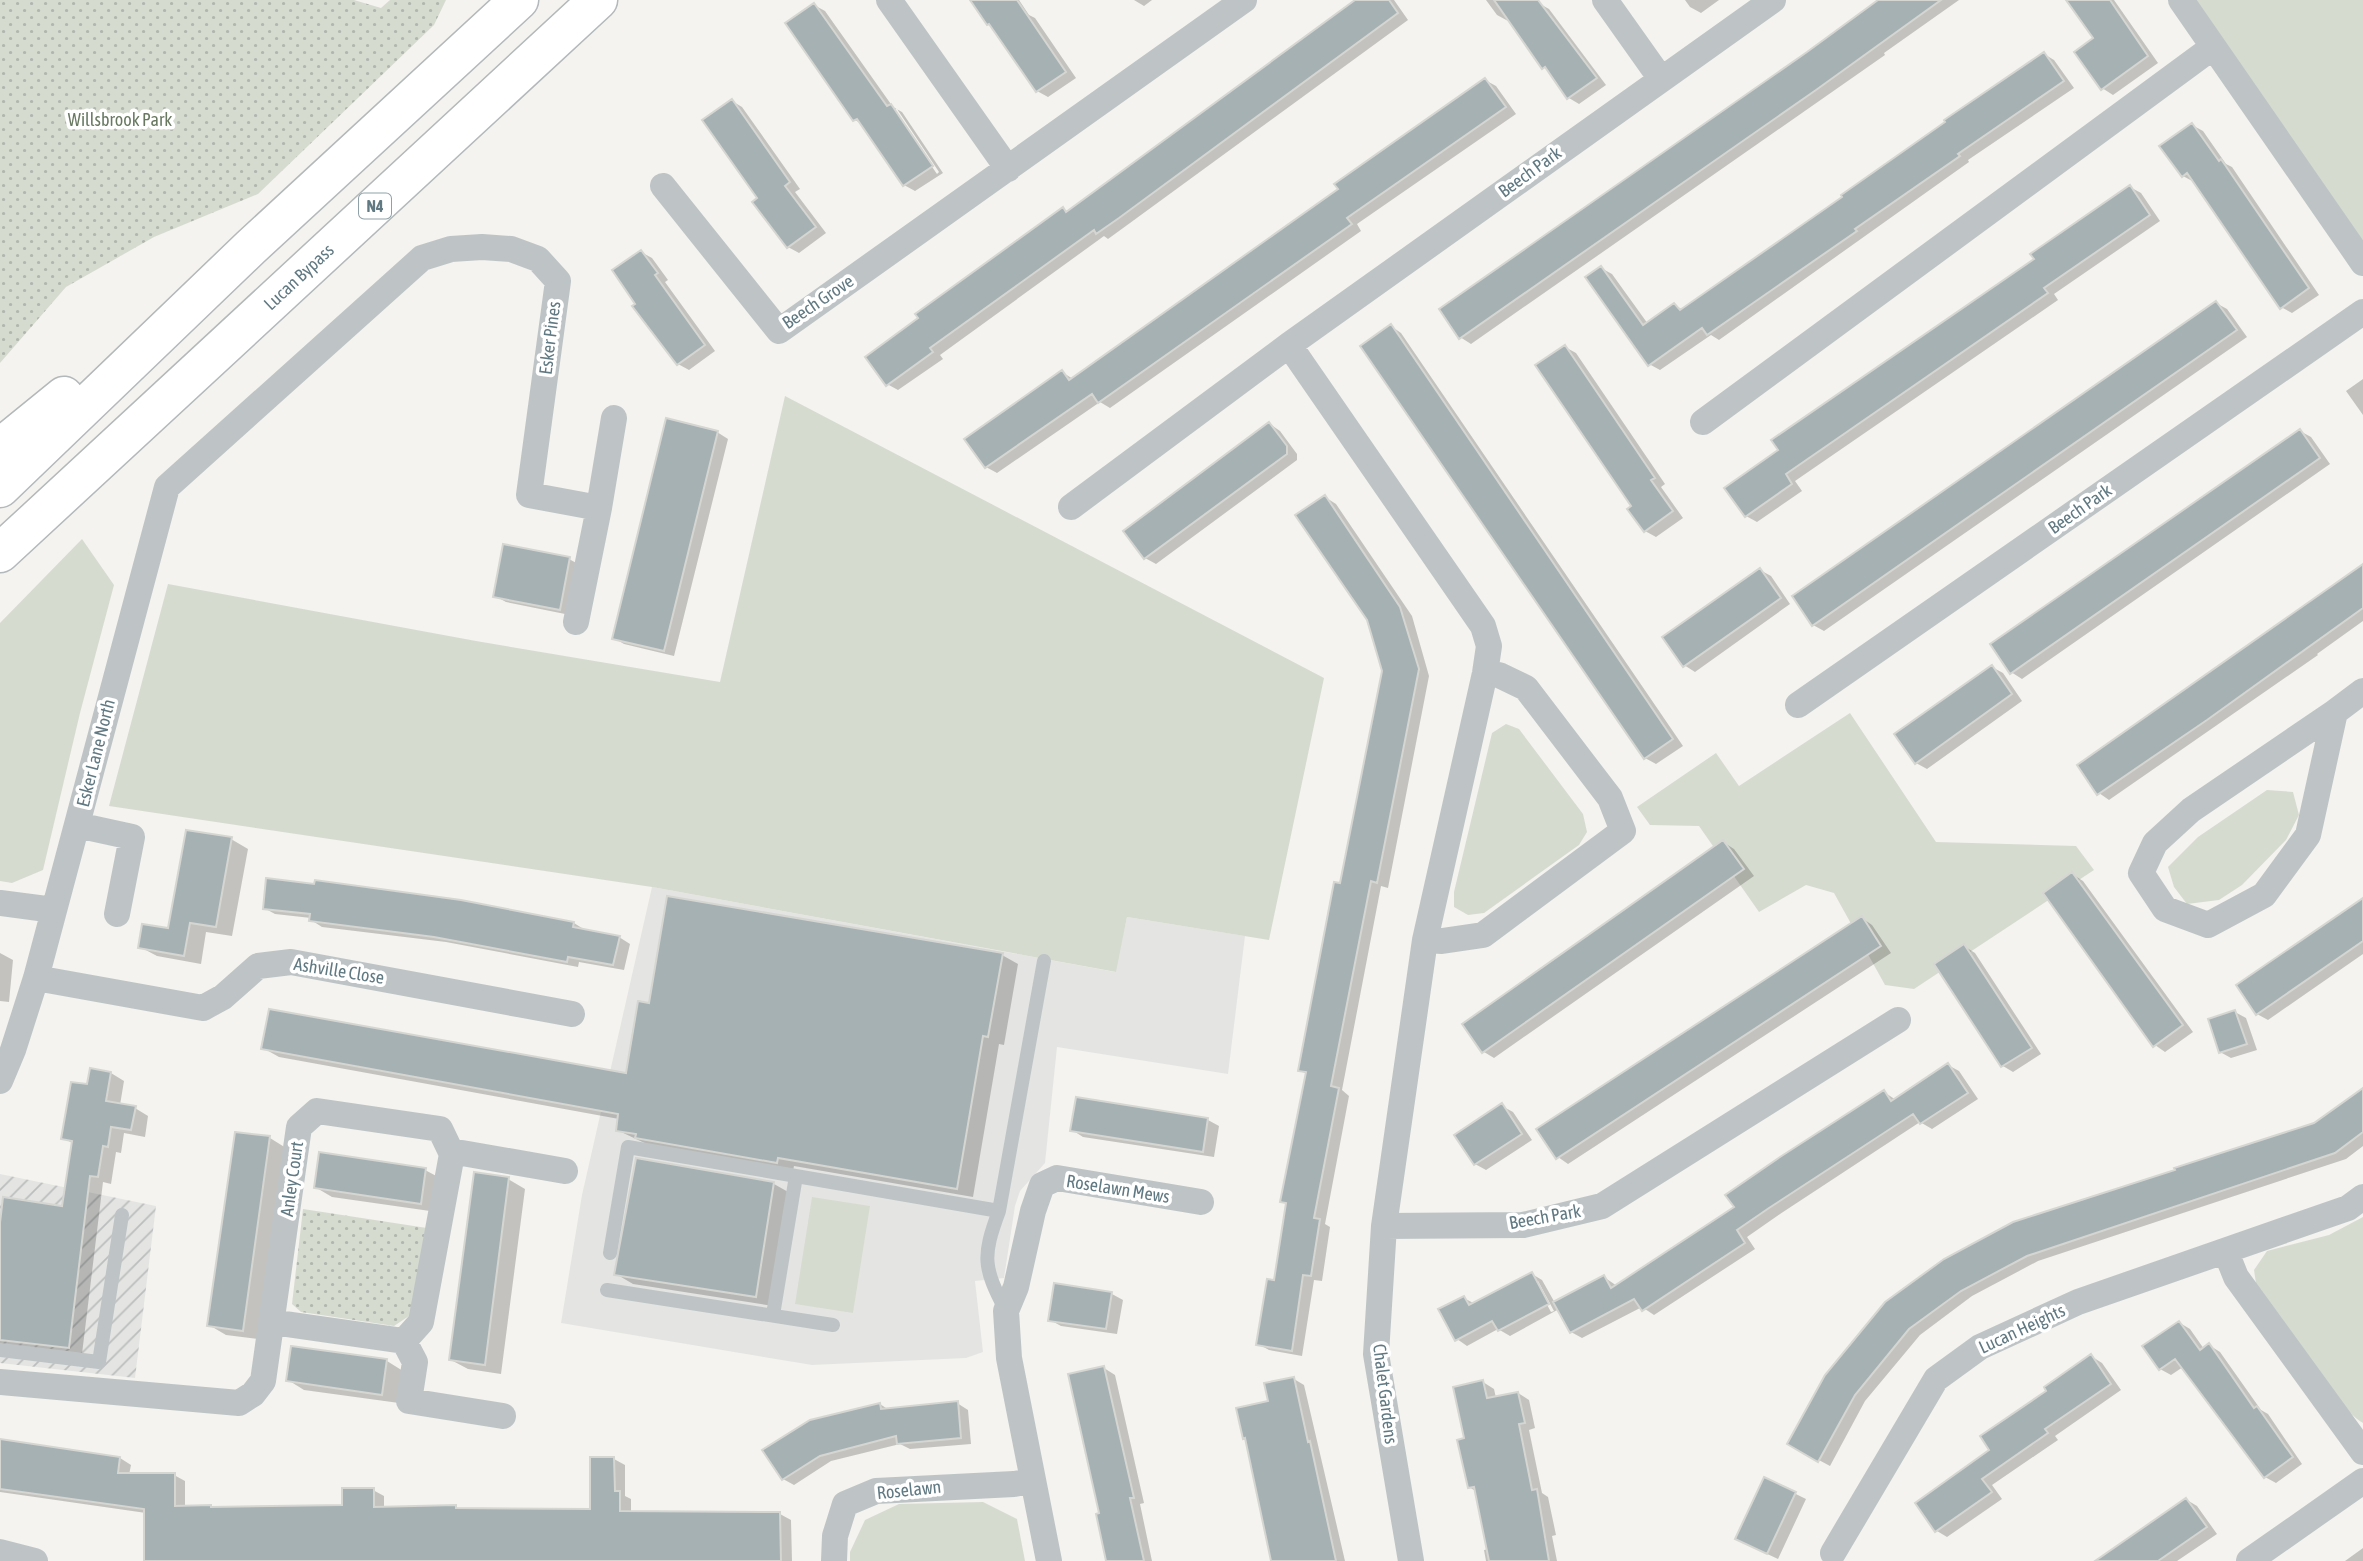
<svg xmlns="http://www.w3.org/2000/svg" width="2363" height="1561" font-family="'Asap Condensed',sans-serif">
<style>
.built{fill:#e4e5e3}
.industrial{fill:url(#industrial-furrows)}
.grass{fill:#d6dbd0}
.park{fill:url(#park-dots)}
.shadow{fill:#0003;fill-rule:evenodd}
.building{fill:#a5b1b3;stroke:#d5d5d2;stroke-width:2}
.lines{fill:none;stroke-linecap:round;stroke-linejoin:round}
.trunk-casing{stroke:#b3b8ba;stroke-width:41}
.service{stroke:#bec4c6;stroke-width:14}
.minor{stroke:#bec4c6;stroke-width:26}
.trunk{stroke:#fff;stroke-width:38}
.labels{text-anchor:middle;stroke-width:7;stroke-linejoin:round;paint-order:stroke}
.shield{fill:#fff;stroke:#90a1a8;stroke-width:2}
.shield-label{font-size:16px;font-weight:bold;fill:#617982}
.park-label{font-size:18px;fill:#697961;stroke:#fff}
.street-label{font-size:18px;fill:#617982;stroke:#fff}
</style>
<defs>
<pattern id="industrial-furrows" width="10" height="10" patternUnits="userSpaceOnUse" patternTransform="scale(1.75)"><rect width="10" height="10" fill="#e4e5e3"/><path d="M-1 1l2-2M0 10L10 0M9 11l2-2" fill="none" stroke="#bcbebd"/></pattern>
<pattern id="park-dots" width="8" height="8" patternUnits="userSpaceOnUse" patternTransform="scale(1.75)"><rect width="8" height="8" fill="#d6dbd0"/><path d="M2 2h.1M6 6h.1" fill="none" stroke="#b1b6ae" stroke-width="1.8" stroke-linecap="round"/></pattern>
</defs>
<rect width="100%" height="100%" fill="#f4f3ef"/>
<path class="built" d="M 652,887 L 1115,972 L 1127,917 L 1245,936 L 1228,1074 L 1057,1047 L 1045,1163 L 1020,1191 L 1015,1206 L 1004,1278 L 975,1281 L 983,1352 L 966,1358 L 812,1365 L 561,1323 L 582,1195 Z"/>
<path class="industrial" d="M 0,1174 L 156,1206 L 135,1378 L 0,1363 Z"/>
<path class="grass" d="M 2196,0 L 2363,0 L 2363,257 Z
M 785,396 L 1324,678 L 1269,940 L 1127,917 L 1116,972 L 652,887 L 109,806 L 168,584 L 476,641 L 720,682 Z
M 82,539 L 114,585 L 80,713 L 43,870 L 12,883 L 0,881 L 0,623 Z
M 1850,713 L 1936,842 L 2076,846 L 2094,870 L 1914,989 L 1885,985 L 1834,893 L 1806,885 L 1759,912 L 1699,826 L 1650,825 L 1637,807 L 1716,753 L 1739,786 Z
M 1506,724 L 1519,729 L 1583,814 L 1587,832 L 1579,845 L 1484,913 L 1468,915 L 1454,907 L 1454,892 L 1492,733 Z
M 2267,790 L 2293,792 L 2299,815 L 2286,840 L 2242,885 L 2219,900 L 2187,904 L 2174,887 L 2168,867 L 2198,837 Z
M 812,1197 L 870,1206 L 853,1313 L 795,1304 Z
M 2363,1217 L 2363,1423 C 2340,1412 2276,1315 2257,1290 L 2254,1270 L 2267,1251 L 2329,1235 Z
M 983,1502 L 1017,1519 L 1025,1561 L 850,1561 L 850,1552 L 865,1520 L 899,1504 Z"/>
<path class="park" d="M 0,0 L 354,0 L 381,8 L 390,0 L 446,0 L 434,25 L 258,194 L 154,237 L 66,287 L 0,363 Z
M 303,1209 L 427,1228 L 415,1312 L 394,1326 L 301,1312 L 292,1304 Z"/>
<path class="shadow" d="M 973,0 L 1019,0 L 1029,15 L 1035,18 L 1076,78 L 1048,97 L 1037,91 Z
M 1134,0 L 1152,0 L 1144,6 Z
M 1359,0 L 1394,0 L 1408,20 L 1130,223 L 1108,239 L 1104,236 L 940,355 L 943,359 L 898,390 L 887,384 L 1063,210 L 1068,212 Z
M 1486,0 L 1533,0 L 1549,9 L 1606,85 L 1579,104 L 1569,98 L 1510,19 L 1508,21 L 1497,15 Z
M 1685,0 L 1719,0 L 1701,13 L 1690,7 Z
M 1883,0 L 1959,0 L 1884,53 L 1885,55 L 1471,344 L 1460,337 Z
M 2068,0 L 2114,0 L 2158,63 L 2113,95 L 2102,88 L 2095,39 Z
M 814,5 L 825,11 L 893,107 L 902,112 L 943,173 L 915,191 L 904,185 L 862,124 L 855,120 ZM 892,109 L 897,109 L 939,172 L 937,174 Z
M 2044,54 L 2054,60 L 2074,88 L 1968,160 L 1969,162 L 1719,340 L 1711,335 L 1660,370 L 1649,364 L 1601,268 L 1612,274 L 1648,324 L 1675,305 L 1683,310 Z
M 1485,80 L 1496,86 L 1516,114 L 1357,224 L 1361,231 L 1110,408 L 1100,402 L 997,473 L 986,467 L 1062,372 L 1073,379 L 1340,190 Z
M 732,101 L 742,107 L 800,189 L 795,192 L 826,233 L 799,253 L 788,247 L 760,199 Z
M 2192,125 L 2203,131 L 2226,164 L 2232,167 L 2319,295 L 2292,313 L 2281,307 L 2194,182 L 2183,176 Z
M 2130,187 L 2141,193 L 2160,221 L 2054,294 L 2058,300 L 1795,481 L 1802,491 L 1757,522 L 1746,516 L 1727,488 L 2036,260 Z
M 641,252 L 652,258 L 668,280 L 665,282 L 715,351 L 689,370 L 678,364 L 637,304 Z
M 2216,303 L 2227,309 L 2247,337 L 1824,631 L 1813,625 Z
M 1391,326 L 1401,333 L 1683,746 L 1656,764 L 1645,758 Z
M 1565,347 L 1576,353 L 1665,484 L 1661,487 L 1683,518 L 1656,537 L 1645,531 Z
M 2363,379 L 2363,415 L 2346,391 Z
M 1270,424 L 1280,431 L 1297,454 L 1297,460 L 1156,564 L 1145,558 L 1125,531 Z
M 2300,431 L 2311,437 L 2330,464 L 2022,679 L 2011,672 Z
M 717,432 L 728,439 L 674,656 L 624,644 L 614,638 Z
M 1325,497 L 1336,504 L 1412,616 L 1429,676 L 1388,888 L 1381,886 L 1342,1090 L 1349,1096 L 1325,1224 L 1330,1227 L 1322,1281 L 1314,1280 L 1302,1356 L 1269,1350 L 1258,1344 L 1275,1282 L 1287,1204 L 1282,1201 L 1307,1074 L 1299,1070 L 1342,886 L 1384,671 Z
M 569,559 L 580,565 L 570,615 L 506,602 L 495,596 Z
M 2363,566 L 2363,621 L 2317,654 L 2318,655 L 2109,800 L 2099,793 Z
M 1760,570 L 1771,576 L 1790,604 L 1695,672 L 1684,665 Z
M 1992,667 L 2003,673 L 2022,701 L 1927,769 L 1916,763 Z
M 231,839 L 248,849 L 232,936 L 206,932 L 201,964 L 157,956 L 140,947 L 169,930 Z
M 1723,842 L 1734,849 L 1754,876 L 1494,1058 L 1484,1052 Z
M 2072,874 L 2083,881 L 2193,1032 L 2165,1052 L 2155,1045 Z
M 315,886 L 461,902 L 574,923 L 585,930 L 619,937 L 630,944 L 624,970 L 579,962 L 578,967 L 446,942 L 322,927 L 311,920 L 311,918 L 275,914 L 264,908 Z
M 2363,900 L 2363,954 L 2268,1020 L 2257,1014 Z
M 1862,918 L 1872,925 L 1891,953 L 1568,1164 L 1558,1157 Z
M 1964,946 L 1975,953 L 2041,1054 L 2013,1072 L 2003,1066 Z
M 0,953 L 13,960 L 9,1002 L 0,1001 Z
M 1002,955 L 1018,964 L 1004,1045 L 999,1044 L 973,1197 L 794,1166 L 793,1171 L 653,1147 L 617,1130 L 619,1119 L 279,1057 L 263,1048 L 627,1075 L 650,1005 Z
M 2235,1012 L 2246,1018 L 2257,1050 L 2231,1058 L 2220,1052 Z
M 1948,1065 L 1959,1071 L 1978,1099 L 1932,1129 L 1920,1122 L 1780,1214 L 1747,1237 L 1755,1249 L 1654,1315 L 1642,1307 L 1582,1338 L 1571,1332 L 1559,1309 L 1510,1336 L 1498,1329 L 1467,1346 L 1457,1339 L 1464,1298 L 1475,1304 L 1532,1274 L 1542,1280 L 1555,1303 L 1604,1277 L 1617,1286 L 1736,1208 L 1884,1092 L 1896,1100 ZM 1534,1281 L 1538,1281 L 1554,1311 L 1551,1312 Z
M 92,1070 L 111,1073 L 124,1081 L 120,1105 L 135,1108 L 148,1116 L 145,1137 L 124,1133 L 121,1153 L 116,1152 L 111,1184 L 103,1182 L 82,1354 L 0,1344 L 0,1238 L 63,1208 L 74,1144 L 63,1138 L 89,1086 Z
M 2363,1091 L 2363,1146 L 2346,1159 L 2038,1261 L 1972,1296 L 1920,1335 L 1865,1401 L 1830,1466 L 1789,1444 L 1886,1304 L 2177,1171 L 2315,1125 Z
M 1502,1106 L 1513,1112 L 1532,1140 L 1486,1170 L 1475,1164 Z
M 1208,1120 L 1219,1126 L 1214,1157 L 1083,1137 L 1072,1130 Z
M 270,1138 L 286,1148 L 259,1339 L 226,1335 L 209,1325 Z
M 637,1160 L 774,1184 L 790,1193 L 773,1306 L 633,1284 L 616,1274 Z
M 425,1170 L 442,1179 L 437,1212 L 332,1197 L 315,1187 Z
M 508,1179 L 525,1189 L 501,1374 L 468,1369 L 451,1360 Z
M 1056,1285 L 1112,1294 L 1123,1300 L 1117,1334 L 1061,1326 L 1050,1320 Z
M 2180,1323 L 2190,1329 L 2204,1349 L 2209,1345 L 2220,1352 L 2261,1410 L 2268,1414 L 2302,1464 L 2276,1483 L 2265,1477 L 2183,1367 L 2171,1375 L 2160,1369 Z
M 2091,1356 L 2102,1363 L 2121,1390 L 2055,1436 L 2058,1440 L 1992,1485 L 2002,1499 L 1947,1537 L 1937,1531 L 1992,1450 L 2049,1391 Z
M 387,1361 L 403,1371 L 399,1403 L 304,1390 L 288,1380 Z
M 1104,1368 L 1115,1375 L 1144,1503 L 1140,1504 L 1152,1561 L 1108,1561 L 1102,1515 Z
M 1294,1379 L 1304,1385 L 1345,1561 L 1306,1561 L 1269,1544 L 1238,1409 L 1270,1403 Z
M 1483,1382 L 1494,1389 L 1496,1398 L 1518,1393 L 1529,1400 L 1535,1428 L 1529,1430 L 1542,1493 L 1548,1497 L 1556,1535 L 1552,1536 L 1557,1561 L 1486,1561 L 1484,1550 L 1489,1549 L 1477,1492 L 1469,1487 L 1466,1440 Z
M 957,1403 L 968,1410 L 971,1444 L 910,1449 L 900,1444 L 831,1461 L 794,1485 L 783,1479 L 880,1404 L 889,1410 Z
M 0,1441 L 120,1458 L 131,1465 L 129,1475 L 174,1475 L 185,1481 L 185,1507 L 214,1509 L 343,1507 L 373,1490 L 384,1496 L 384,1509 L 456,1507 L 461,1510 L 592,1511 L 614,1459 L 625,1465 L 625,1496 L 631,1499 L 631,1513 L 780,1514 L 791,1520 L 792,1561 L 146,1561 L 146,1513 L 0,1492 Z
M 1765,1479 L 1806,1499 L 1778,1559 L 1748,1545 Z
M 2187,1500 L 2197,1506 L 2217,1534 L 2177,1561 L 2098,1561 Z
M 2363,1548 L 2363,1561 L 2345,1561 Z"/>
<path class="building" d="M 970,0 L 1017,0 L 1066,72 L 1036,92 L 989,24 L 987,25 Z
M 1355,0 L 1389,0 L 1398,13 L 1119,218 L 1096,234 L 1094,230 L 930,348 L 933,352 L 886,386 L 865,357 L 918,318 L 915,314 L 1063,207 L 1066,212 Z
M 1494,0 L 1538,0 L 1597,78 L 1567,99 L 1545,67 L 1542,69 Z
M 1878,0 L 1941,0 L 1816,90 L 1459,339 L 1439,309 L 1807,52 Z
M 2066,0 L 2110,0 L 2148,56 L 2101,90 L 2074,52 L 2093,38 Z
M 814,3 L 887,106 L 891,104 L 933,166 L 903,186 L 857,119 L 853,121 L 785,23 Z
M 2044,52 L 2064,81 L 1958,154 L 1960,156 L 1855,229 L 1857,231 L 1707,335 L 1702,328 L 1648,366 L 1585,277 L 1601,266 L 1643,325 L 1674,303 L 1680,310 L 1842,197 L 1841,195 L 1945,122 L 1944,120 Z
M 1485,78 L 1506,107 L 1347,218 L 1352,224 L 1098,403 L 1092,394 L 985,468 L 964,439 L 1062,370 L 1069,380 L 1338,189 L 1334,184 Z
M 732,99 L 790,182 L 785,186 L 816,227 L 787,248 L 752,202 L 757,198 L 702,120 Z
M 2192,123 L 2219,161 L 2221,159 L 2309,288 L 2280,309 L 2187,173 L 2182,177 L 2159,146 Z
M 2130,185 L 2150,215 L 2044,288 L 2048,293 L 1786,474 L 1792,484 L 1745,517 L 1724,488 L 1778,450 L 1771,440 L 2034,259 L 2030,254 Z
M 641,250 L 658,273 L 655,275 L 705,345 L 677,365 L 632,306 L 635,304 L 612,270 Z
M 2216,301 L 2237,330 L 1812,626 L 1792,596 Z
M 1391,324 L 1673,739 L 1644,759 L 1360,346 Z
M 1565,345 L 1655,478 L 1651,480 L 1673,511 L 1644,532 L 1627,509 L 1631,506 L 1535,365 Z
M 666,418 L 718,431 L 664,651 L 612,639 Z
M 1269,422 L 1287,446 L 1287,454 L 1144,559 L 1123,531 Z
M 2300,429 L 2320,458 L 2010,674 L 1990,644 Z
M 1325,495 L 1400,607 L 1419,669 L 1377,883 L 1371,881 L 1331,1086 L 1339,1088 L 1314,1218 L 1320,1219 L 1311,1276 L 1303,1275 L 1292,1351 L 1256,1345 L 1267,1279 L 1274,1280 L 1286,1203 L 1280,1202 L 1306,1072 L 1298,1071 L 1334,882 L 1340,883 L 1382,671 L 1367,620 L 1295,515 Z
M 503,544 L 570,557 L 560,610 L 493,597 Z
M 2363,564 L 2363,608 L 2207,720 L 2097,795 L 2077,765 Z
M 1760,568 L 1781,598 L 1683,667 L 1662,637 Z
M 1992,665 L 2012,694 L 1915,764 L 1894,734 Z
M 186,830 L 232,837 L 216,927 L 190,923 L 184,956 L 138,948 L 142,924 L 168,928 Z
M 1723,840 L 1744,869 L 1482,1053 L 1462,1024 Z
M 2072,872 L 2183,1025 L 2153,1047 L 2043,893 Z
M 266,878 L 314,884 L 315,880 L 461,900 L 574,922 L 573,927 L 620,936 L 613,965 L 568,957 L 567,962 L 434,937 L 309,921 L 310,914 L 263,909 Z
M 667,896 L 1003,953 L 988,1037 L 983,1036 L 957,1189 L 778,1158 L 777,1163 L 635,1138 L 636,1134 L 616,1131 L 618,1114 L 261,1049 L 269,1009 L 626,1073 L 638,1001 L 649,1003 Z
M 2363,898 L 2363,941 L 2256,1015 L 2236,985 Z
M 1862,916 L 1881,946 L 1556,1159 L 1536,1129 Z
M 1964,944 L 2032,1048 L 2001,1067 L 1934,964 Z
M 2235,1010 L 2247,1044 L 2219,1053 L 2208,1019 Z
M 1948,1063 L 1968,1093 L 1920,1124 L 1913,1114 L 1769,1208 L 1737,1230 L 1745,1243 L 1642,1311 L 1634,1299 L 1570,1333 L 1553,1302 L 1604,1275 L 1611,1288 L 1734,1207 L 1725,1195 L 1780,1157 L 1884,1090 L 1891,1101 Z
M 90,1068 L 111,1072 L 106,1101 L 136,1106 L 131,1130 L 111,1127 L 108,1147 L 103,1146 L 98,1177 L 90,1176 L 69,1348 L 0,1340 L 0,1223 L 3,1197 L 62,1206 L 72,1141 L 61,1139 L 71,1082 L 87,1084 Z
M 2363,1088 L 2363,1132 L 2335,1153 L 2027,1256 L 1961,1291 L 1909,1329 L 1855,1395 L 1818,1462 L 1787,1444 L 1825,1375 L 1885,1302 L 1944,1259 L 2013,1222 L 2175,1170 L 2174,1168 L 2314,1123 Z
M 1076,1097 L 1208,1118 L 1203,1152 L 1070,1131 Z
M 1502,1103 L 1522,1134 L 1474,1165 L 1454,1135 Z
M 235,1132 L 270,1136 L 243,1331 L 207,1326 Z
M 319,1152 L 426,1168 L 421,1204 L 314,1188 Z
M 636,1158 L 774,1182 L 756,1297 L 614,1275 Z
M 474,1172 L 509,1177 L 485,1365 L 449,1360 Z
M 1532,1272 L 1549,1304 L 1498,1331 L 1492,1321 L 1455,1341 L 1438,1309 L 1464,1296 L 1469,1305 Z
M 1054,1283 L 1112,1292 L 1106,1329 L 1048,1321 Z
M 2179,1321 L 2200,1350 L 2209,1343 L 2254,1408 L 2257,1406 L 2293,1457 L 2264,1478 L 2175,1359 L 2159,1370 L 2142,1346 Z
M 291,1346 L 387,1359 L 382,1395 L 286,1381 Z
M 2091,1354 L 2111,1384 L 2045,1429 L 2048,1433 L 1982,1479 L 1992,1492 L 1935,1532 L 1915,1503 L 1989,1450 L 1980,1436 L 2046,1391 L 2044,1387 Z
M 1104,1366 L 1134,1498 L 1130,1498 L 1144,1561 L 1106,1561 L 1096,1514 L 1099,1513 L 1068,1374 Z
M 1294,1377 L 1308,1442 L 1310,1441 L 1336,1561 L 1271,1561 L 1245,1438 L 1243,1439 L 1236,1408 L 1268,1401 L 1264,1383 Z
M 1483,1380 L 1487,1398 L 1518,1392 L 1525,1423 L 1519,1424 L 1532,1490 L 1537,1489 L 1549,1561 L 1489,1561 L 1474,1487 L 1468,1488 L 1457,1440 L 1464,1438 L 1453,1387 Z
M 958,1401 L 961,1438 L 897,1444 L 896,1436 L 820,1456 L 782,1480 L 762,1450 L 810,1420 L 880,1403 L 881,1409 Z
M 0,1439 L 120,1457 L 118,1473 L 175,1473 L 175,1506 L 211,1505 L 211,1507 L 342,1505 L 342,1488 L 374,1488 L 374,1507 L 456,1505 L 456,1508 L 590,1509 L 590,1457 L 614,1457 L 615,1491 L 620,1491 L 620,1511 L 780,1512 L 781,1561 L 144,1561 L 144,1509 L 0,1489 Z
M 1764,1477 L 1796,1492 L 1767,1554 L 1735,1539 Z
M 2186,1498 L 2207,1527 L 2158,1561 L 2095,1561 Z"/>
<g class="lines">
<defs>
<path id="trunk" d="M 0,448 L 64,396
M 0,488 L 251,247 L 519,0
M 0,553 L 598,0"/>
</defs>
<use href="#trunk" class="trunk-casing"/>
<path class="service" d="M 610,1253 L 628,1147 L 999,1211
M 607,1290 L 833,1325
M 1006,1311 C 983,1267 982,1257 999,1211 L 1044,961
M 773,1315 L 796,1176
M 0,1350 L 99,1362 L 122,1215"/>
<path class="minor" d="M 889,0 L 1008,169
M 1605,0 L 1661,79
M 2181,0 L 2363,263
M 663,186 L 779,331 L 1244,0
M 1289,345 L 1483,626 L 1489,646 L 1485,673 L 1425,940 L 1384,1226 L 1523,1225 L 1602,1206 L 1898,1020
M 1703,422 L 2213,47
M 1071,507 L 1289,345 L 1773,0
M 576,622 L 599,508 L 614,418
M 1798,705 L 2363,312
M 2335,712 L 2308,835 L 2264,895 L 2208,925 L 2165,909 L 2141,873 L 2155,843 L 2191,810 Z
M 2335,712 L 2363,691
M 77,825 L 132,837 L 117,914
M 0,903 L 54,910
M 1425,940 L 1442,941 L 1483,935 L 1623,831 L 1610,798 L 1526,688 L 1499,675 L 1485,673
M 36,978 L 203,1008 L 223,997 L 258,966 L 291,962 L 572,1014
M 0,1081 L 13,1050 L 36,978 L 167,487 L 422,258 L 451,249 L 482,247 L 511,249 L 538,259 L 558,281 L 529,495 L 599,508
M 452,1154 L 462,1153 L 565,1171
M 1384,1226 L 1376,1354 L 1411,1561
M 2226,1252 L 2236,1277 L 2363,1452
M 404,1341 L 415,1362 L 409,1401 L 503,1416
M 0,1382 L 239,1403 L 253,1394 L 263,1381 L 299,1127 L 317,1111 L 440,1129 L 452,1154 L 421,1322 L 404,1341 L 272,1322
M 0,1552 L 35,1561
M 1833,1553 L 1936,1379 L 1980,1347 L 2078,1302 L 2348,1208 L 2363,1197
M 834,1561 L 835,1536 L 845,1504 L 876,1491 L 1014,1484 L 1032,1481
M 1049,1561 L 1009,1358 L 1006,1311 L 1016,1287 L 1033,1211 L 1042,1185 L 1057,1178 L 1201,1202
M 2249,1561 L 2363,1481"/>
<use href="#trunk" class="trunk"/>
</g>
<g class="labels">
<rect class="shield" x="359" y="193.5" width="32" height="25" rx="5"/>
<g class="shield-label">
<text x="375" y="212">N4</text>
</g>
<g class="park-label">
<text x="120" y="126">Willsbrook Park</text>
</g>
<g class="street-label">
<text transform="translate(1530 172) rotate(-36)" y="6">Beech Park</text>
<text transform="translate(299 277) rotate(-43)" y="6">Lucan Bypass</text>
<text transform="translate(818 302) rotate(-34)" y="6">Beech Grove</text>
<text transform="translate(550 338) rotate(-83)" y="6">Esker Pines</text>
<text transform="translate(2080 509) rotate(-35)" y="6">Beech Park</text>
<text transform="translate(96 753) rotate(-76)" y="6">Esker Lane North</text>
<text transform="translate(339 971) rotate(9)" y="6">Ashville Close</text>
<text transform="translate(292 1179) rotate(-82)" y="6">Anley Court</text>
<text transform="translate(1118 1189) rotate(9)" y="6">Roselawn Mews</text>
<text transform="translate(1545 1217) rotate(-10)" y="6">Beech Park</text>
<text transform="translate(2022 1329) rotate(-25)" y="6">Lucan Heights</text>
<text transform="translate(1385 1394) rotate(83)" y="6">Chalet Gardens</text>
<text transform="translate(909 1490) rotate(-6)" y="6">Roselawn</text>
</g>
</g>
</svg>
